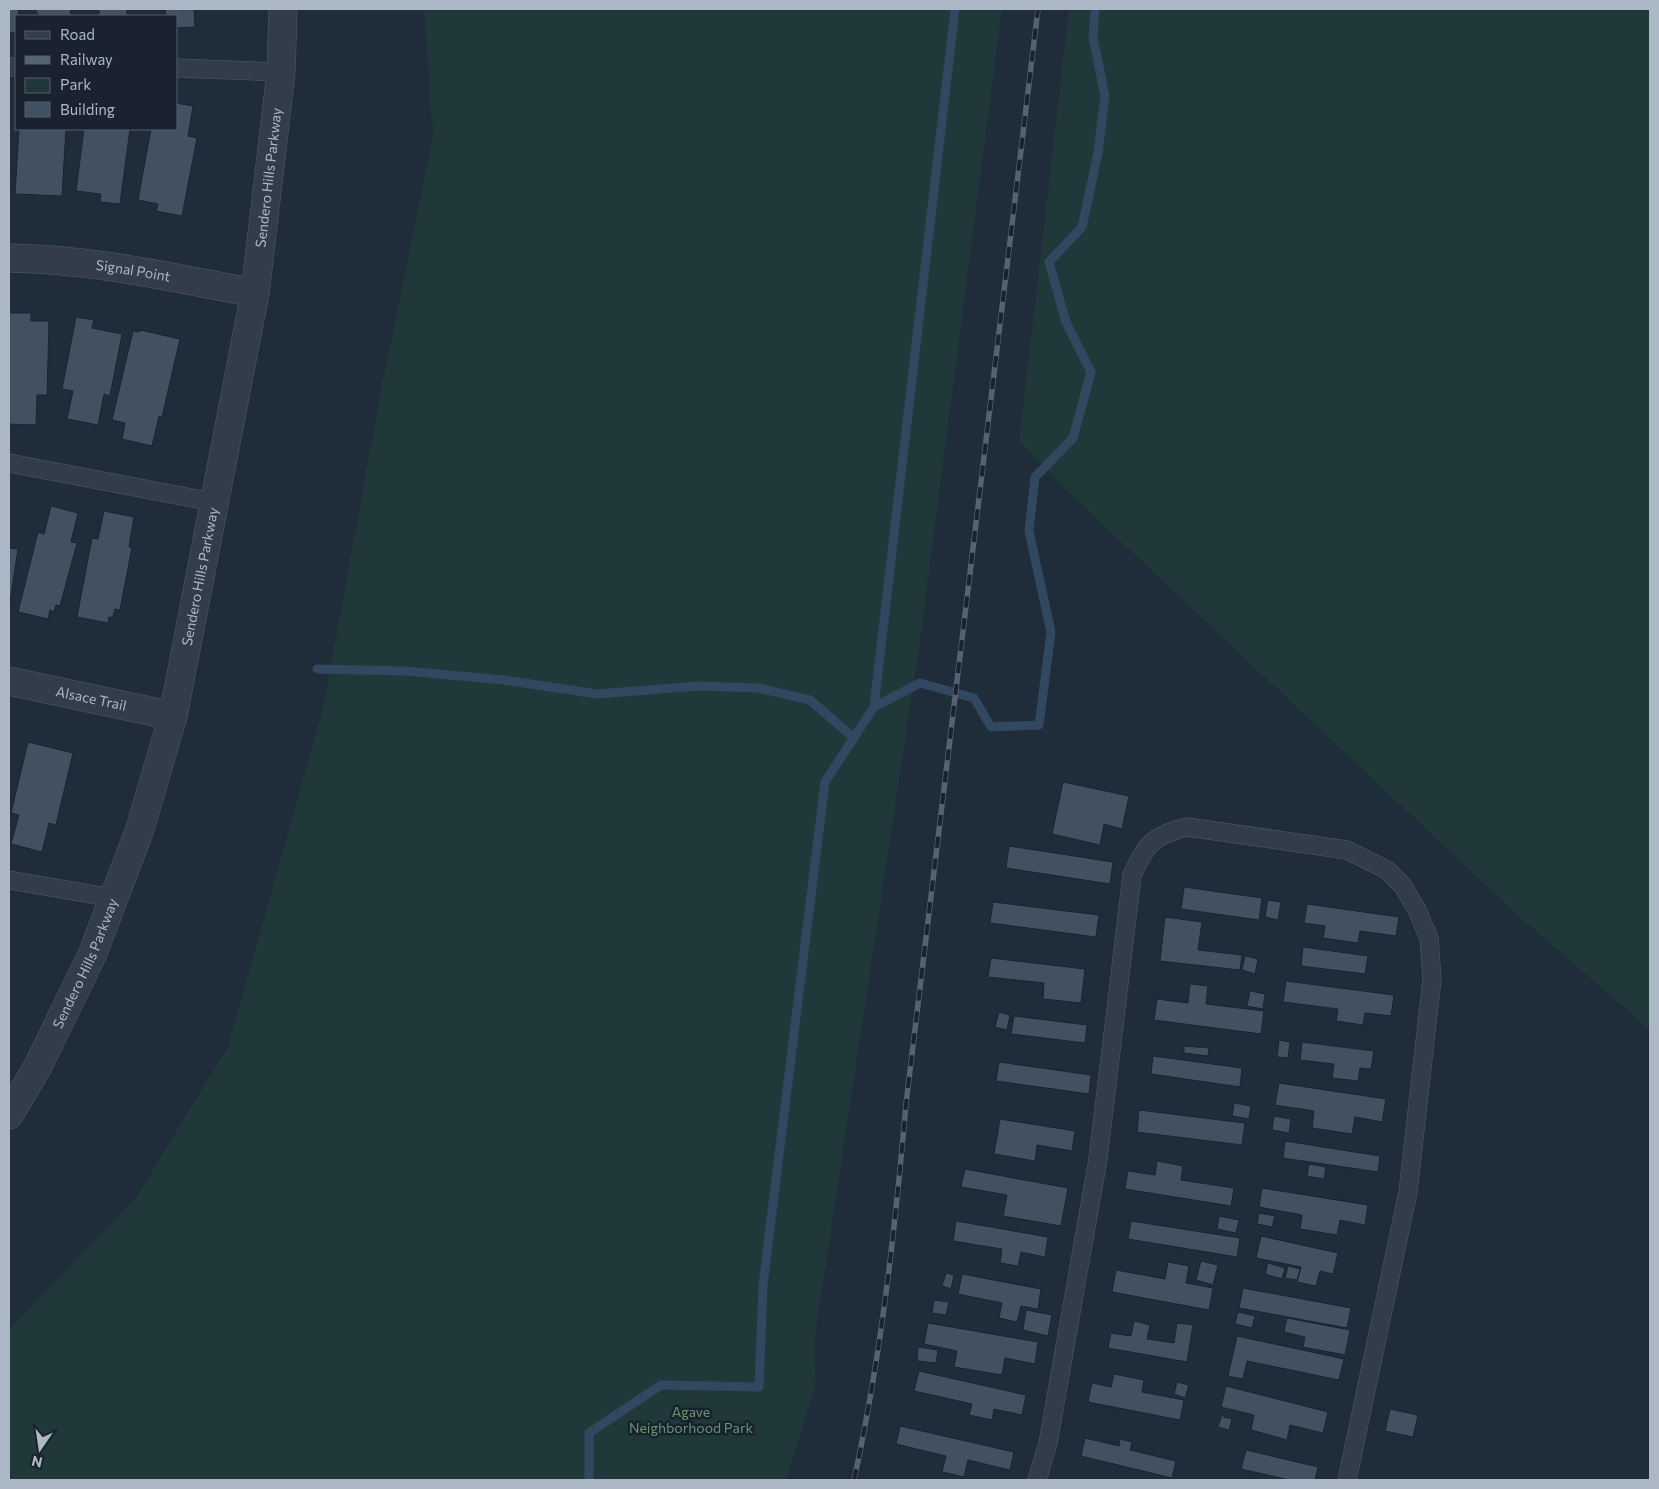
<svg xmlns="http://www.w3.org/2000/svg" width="1659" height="1489" font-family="Commissioner,sans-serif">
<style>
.green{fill:#21383a}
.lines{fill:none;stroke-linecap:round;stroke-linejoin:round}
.stream{stroke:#324861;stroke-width:9}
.building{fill:#425161;stroke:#1b2430}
.service-casing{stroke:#505b67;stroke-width:19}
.minor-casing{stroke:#505b67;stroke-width:29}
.tertiary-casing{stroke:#505b67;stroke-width:29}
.service{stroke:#333d49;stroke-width:18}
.minor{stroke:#333d49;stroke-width:28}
.tertiary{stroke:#333d49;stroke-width:28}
.rail-casing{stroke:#556271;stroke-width:5.5}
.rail{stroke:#19222e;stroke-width:4;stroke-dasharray:11;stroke-linecap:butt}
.labels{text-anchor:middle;stroke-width:5;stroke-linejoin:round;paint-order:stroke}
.street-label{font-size:14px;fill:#adb8c6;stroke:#19222e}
.park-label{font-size:14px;fill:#64976d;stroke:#19222e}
</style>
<rect width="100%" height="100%" fill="#1f2c39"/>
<path class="green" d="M 424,9 L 1002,9 L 920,641 L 814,1343 L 816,1384 L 786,1480 L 9,1480 L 9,1329 L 135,1199 L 228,1047 L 323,708 L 383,380 L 433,136 Z
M 1069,9 L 1650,9 L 1650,1030 L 1513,911 L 1062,486 L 1019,441 Z"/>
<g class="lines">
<path class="stream" d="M 317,669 L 405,671 L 504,680 L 597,694 L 699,686 L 758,688 L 810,700 L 854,738
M 874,707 L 920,683 L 974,698 L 991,727 L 1039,725 L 1051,632 L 1029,531 L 1035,477 L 1073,438 L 1091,372 L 1066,322 L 1049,262 L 1082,227 L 1098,153 L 1105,96 L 1093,37 L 1095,9
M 589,1480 L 589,1433 L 661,1385 L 759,1387 L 763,1285 L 825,782 L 874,707 L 955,9"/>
</g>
<path class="building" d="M 9,9 L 18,9 L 19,16 L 16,16 L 16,32 L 9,33 Z
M 35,9 L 70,9 L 71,16 L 39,16 Z
M 99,9 L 127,9 L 127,16 L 99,16 Z
M 165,9 L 194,9 L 195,27 L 176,28 L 176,16 L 166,16 Z
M 176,103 L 193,106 L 188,136 L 197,138 L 182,216 L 156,211 L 158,204 L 138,200 L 151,129 L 176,129 Z
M 19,129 L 66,129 L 62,196 L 15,194 Z
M 84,129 L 130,129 L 120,204 L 100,202 L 101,194 L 76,191 Z
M 9,313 L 31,313 L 31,321 L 49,321 L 47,395 L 37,395 L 36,425 L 9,424 Z
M 76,317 L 94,320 L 92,328 L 122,334 L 110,396 L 104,394 L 98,425 L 67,419 L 73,391 L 62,389 Z
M 140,330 L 180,339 L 162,417 L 159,416 L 152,446 L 122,439 L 125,423 L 112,420 L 133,331 L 139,332 Z
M 51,506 L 78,513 L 71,542 L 77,543 L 60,606 L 56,605 L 54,612 L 50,610 L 48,619 L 18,612 L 38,532 L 44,534 Z
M 104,511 L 134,517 L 129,547 L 132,547 L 120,610 L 115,609 L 113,617 L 109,617 L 108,623 L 77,617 L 92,538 L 98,539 Z
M 9,548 L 18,549 L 9,608 Z
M 28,742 L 73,753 L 56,825 L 49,823 L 42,852 L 11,844 L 19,815 L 11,813 Z
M 1063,782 L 1129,796 L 1122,829 L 1104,824 L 1100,845 L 1052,834 Z
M 1009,846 L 1113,862 L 1110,884 L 1006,868 Z
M 1184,887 L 1262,898 L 1259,920 L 1181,909 Z
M 1268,900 L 1281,902 L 1278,920 L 1265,917 Z
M 993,902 L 1099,915 L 1096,937 L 990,923 Z
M 1307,904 L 1399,917 L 1396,936 L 1360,931 L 1358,943 L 1323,938 L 1325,926 L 1304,923 Z
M 1165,917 L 1202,922 L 1198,950 L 1242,955 L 1240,970 L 1160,961 Z
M 1303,947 L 1368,956 L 1365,974 L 1301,966 Z
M 1245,956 L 1258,959 L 1255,974 L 1242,970 Z
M 991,958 L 1085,969 L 1081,1003 L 1043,999 L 1044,983 L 988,977 Z
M 1286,981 L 1394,995 L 1391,1016 L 1365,1013 L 1363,1025 L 1336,1021 L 1338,1009 L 1283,1002 Z
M 1190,984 L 1208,986 L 1206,1004 L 1264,1011 L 1261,1034 L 1154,1020 L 1157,999 L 1188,1003 Z
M 1250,991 L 1265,994 L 1263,1009 L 1247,1006 Z
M 999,1012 L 1010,1015 L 1007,1030 L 995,1027 Z
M 1014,1016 L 1087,1025 L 1085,1043 L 1011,1034 Z
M 1279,1040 L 1290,1042 L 1288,1058 L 1277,1057 Z
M 1302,1042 L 1374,1051 L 1371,1069 L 1360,1068 L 1358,1081 L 1332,1078 L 1334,1064 L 1300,1060 Z
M 1184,1046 L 1209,1048 L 1208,1056 L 1184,1053 Z
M 1153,1056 L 1242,1068 L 1240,1087 L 1151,1074 Z
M 999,1062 L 1091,1075 L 1089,1094 L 996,1081 Z
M 1279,1083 L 1386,1099 L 1382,1122 L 1355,1117 L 1352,1134 L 1312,1128 L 1314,1111 L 1275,1105 Z
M 1234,1103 L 1251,1106 L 1249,1119 L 1232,1116 Z
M 1139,1110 L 1245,1123 L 1242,1145 L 1137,1132 Z
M 1274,1116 L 1291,1119 L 1289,1133 L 1272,1130 Z
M 1000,1119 L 1075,1131 L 1072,1151 L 1037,1145 L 1035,1161 L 994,1154 Z
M 1285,1141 L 1380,1156 L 1378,1172 L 1283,1158 Z
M 1157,1161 L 1183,1166 L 1181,1180 L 1234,1188 L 1231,1206 L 1125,1189 L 1128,1171 L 1155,1175 Z
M 1309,1164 L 1326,1167 L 1324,1179 L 1307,1176 Z
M 965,1169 L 1068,1188 L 1061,1226 L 1003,1216 L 1007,1195 L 961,1187 Z
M 1262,1188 L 1368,1205 L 1365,1225 L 1340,1220 L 1337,1235 L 1300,1229 L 1302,1215 L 1259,1207 Z
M 1259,1213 L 1275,1216 L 1272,1227 L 1257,1224 Z
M 1219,1216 L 1239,1220 L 1236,1233 L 1217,1229 Z
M 956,1221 L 1048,1237 L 1045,1257 L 1021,1252 L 1018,1266 L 1000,1263 L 1002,1249 L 953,1241 Z
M 1131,1221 L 1240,1238 L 1237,1257 L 1128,1239 Z
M 1261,1236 L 1338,1253 L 1333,1274 L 1320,1271 L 1316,1286 L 1297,1282 L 1301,1267 L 1256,1258 Z
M 1201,1261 L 1218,1265 L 1213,1285 L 1196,1280 Z
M 1168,1262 L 1189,1266 L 1186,1283 L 1213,1288 L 1209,1310 L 1112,1292 L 1116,1270 L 1165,1279 Z
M 1268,1263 L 1285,1268 L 1282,1279 L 1265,1274 Z
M 1288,1266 L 1300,1269 L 1297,1280 L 1285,1278 Z
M 946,1273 L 954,1275 L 951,1289 L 942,1286 Z
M 962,1274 L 1041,1289 L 1038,1309 L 1021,1306 L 1017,1322 L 999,1318 L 1002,1303 L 958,1294 Z
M 1243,1288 L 1351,1308 L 1347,1328 L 1239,1308 Z
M 934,1300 L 949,1302 L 946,1315 L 932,1313 Z
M 1026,1310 L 1052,1315 L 1048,1336 L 1023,1330 Z
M 1238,1312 L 1255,1316 L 1252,1328 L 1235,1324 Z
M 1287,1318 L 1350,1330 L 1345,1355 L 1303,1347 L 1305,1337 L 1284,1332 Z
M 1134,1321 L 1150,1325 L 1147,1339 L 1174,1343 L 1177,1323 L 1193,1325 L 1187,1362 L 1108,1348 L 1111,1333 L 1131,1336 Z
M 928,1323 L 1038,1342 L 1035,1364 L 1005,1358 L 1002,1375 L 954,1367 L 957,1351 L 924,1344 Z
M 1237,1336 L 1344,1359 L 1339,1380 L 1247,1361 L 1243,1379 L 1228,1376 Z
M 918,1347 L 938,1350 L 936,1363 L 917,1361 Z
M 919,1371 L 1026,1395 L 1022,1415 L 994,1409 L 992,1420 L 969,1415 L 972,1404 L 914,1391 Z
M 1114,1374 L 1144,1380 L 1142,1392 L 1184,1400 L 1180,1420 L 1088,1402 L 1092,1383 L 1111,1387 Z
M 1177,1382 L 1189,1385 L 1185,1398 L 1174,1394 Z
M 1226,1386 L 1328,1412 L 1323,1433 L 1290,1425 L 1287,1440 L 1251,1430 L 1254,1415 L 1221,1407 Z
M 1390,1409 L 1418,1415 L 1413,1437 L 1385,1431 Z
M 1222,1414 L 1224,1417 L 1232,1419 L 1229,1430 L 1218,1427 Z
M 900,1426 L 1014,1452 L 1010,1470 L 968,1460 L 964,1477 L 942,1472 L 946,1456 L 896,1444 Z
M 1085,1438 L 1119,1446 L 1120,1439 L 1132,1442 L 1130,1450 L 1176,1461 L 1172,1478 L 1081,1456 Z
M 1246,1450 L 1318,1467 L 1315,1480 L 1289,1480 L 1241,1469 Z"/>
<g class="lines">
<defs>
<path id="service" d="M 9,67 L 16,67
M 176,68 L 281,72
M 9,463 L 213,502
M 9,880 L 113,898
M 1037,1480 L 1048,1443 L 1098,1159 L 1132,875 C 1147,843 1152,836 1187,827 L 1347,850 L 1387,870 L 1403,886 L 1417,910 L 1429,938 L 1432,979 L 1408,1192 L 1347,1480"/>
<g id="minor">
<path id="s1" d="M 9,258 C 92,259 174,278 255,293"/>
<path id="s2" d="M 9,681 L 173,716"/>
</g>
<g id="tertiary">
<path id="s3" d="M 9,1115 L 38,1066 L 92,955 L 139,832 L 173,716 L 255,293 L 281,72 L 283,9"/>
</g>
</defs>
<use href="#service" class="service-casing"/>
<use href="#minor" class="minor-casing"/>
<use href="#tertiary" class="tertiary-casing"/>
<use href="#service" class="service"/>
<use href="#minor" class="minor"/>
<use href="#tertiary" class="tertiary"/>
<defs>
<path id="rail" d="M 854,1480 C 881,1357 895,1230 906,1104 L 1038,9"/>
</defs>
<use href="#rail" class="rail-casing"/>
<use href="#rail" class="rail"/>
</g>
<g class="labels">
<g class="street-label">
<text dy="5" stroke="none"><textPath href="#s3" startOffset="980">Sendero Hills Parkway</textPath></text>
<text dy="5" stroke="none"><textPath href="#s1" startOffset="125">Signal Point</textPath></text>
<text dy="5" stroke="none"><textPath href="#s3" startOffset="575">Sendero Hills Parkway</textPath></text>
<text dy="5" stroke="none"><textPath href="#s2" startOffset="84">Alsace Trail</textPath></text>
<text dy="5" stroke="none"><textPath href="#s3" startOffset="170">Sendero Hills Parkway</textPath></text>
</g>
<g class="park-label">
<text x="691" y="1417">Agave<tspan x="691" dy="16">Neighborhood Park</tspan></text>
</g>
</g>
<rect width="1659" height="1489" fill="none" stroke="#adb8c6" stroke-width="20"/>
<rect x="15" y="15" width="162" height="115" fill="#19222e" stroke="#545e6b"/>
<rect x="25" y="31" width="25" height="8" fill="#333d49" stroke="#545e6b"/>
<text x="60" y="40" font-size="15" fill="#adb8c6">Road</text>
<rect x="25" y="56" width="25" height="8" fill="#556271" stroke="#545e6b"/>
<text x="60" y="65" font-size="15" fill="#adb8c6">Railway</text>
<rect x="25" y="78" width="25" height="15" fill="#21383a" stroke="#545e6b"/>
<text x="60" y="90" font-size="15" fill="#adb8c6">Park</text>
<rect x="25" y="102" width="25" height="15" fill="#425161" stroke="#545e6b"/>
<text x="60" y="115" font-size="15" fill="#adb8c6">Building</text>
<g transform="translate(40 1449) rotate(193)" stroke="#19222e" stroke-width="4" paint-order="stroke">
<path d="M0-4L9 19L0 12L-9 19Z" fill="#adb8c6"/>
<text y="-8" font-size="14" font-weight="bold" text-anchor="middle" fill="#adb8c6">N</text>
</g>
</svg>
